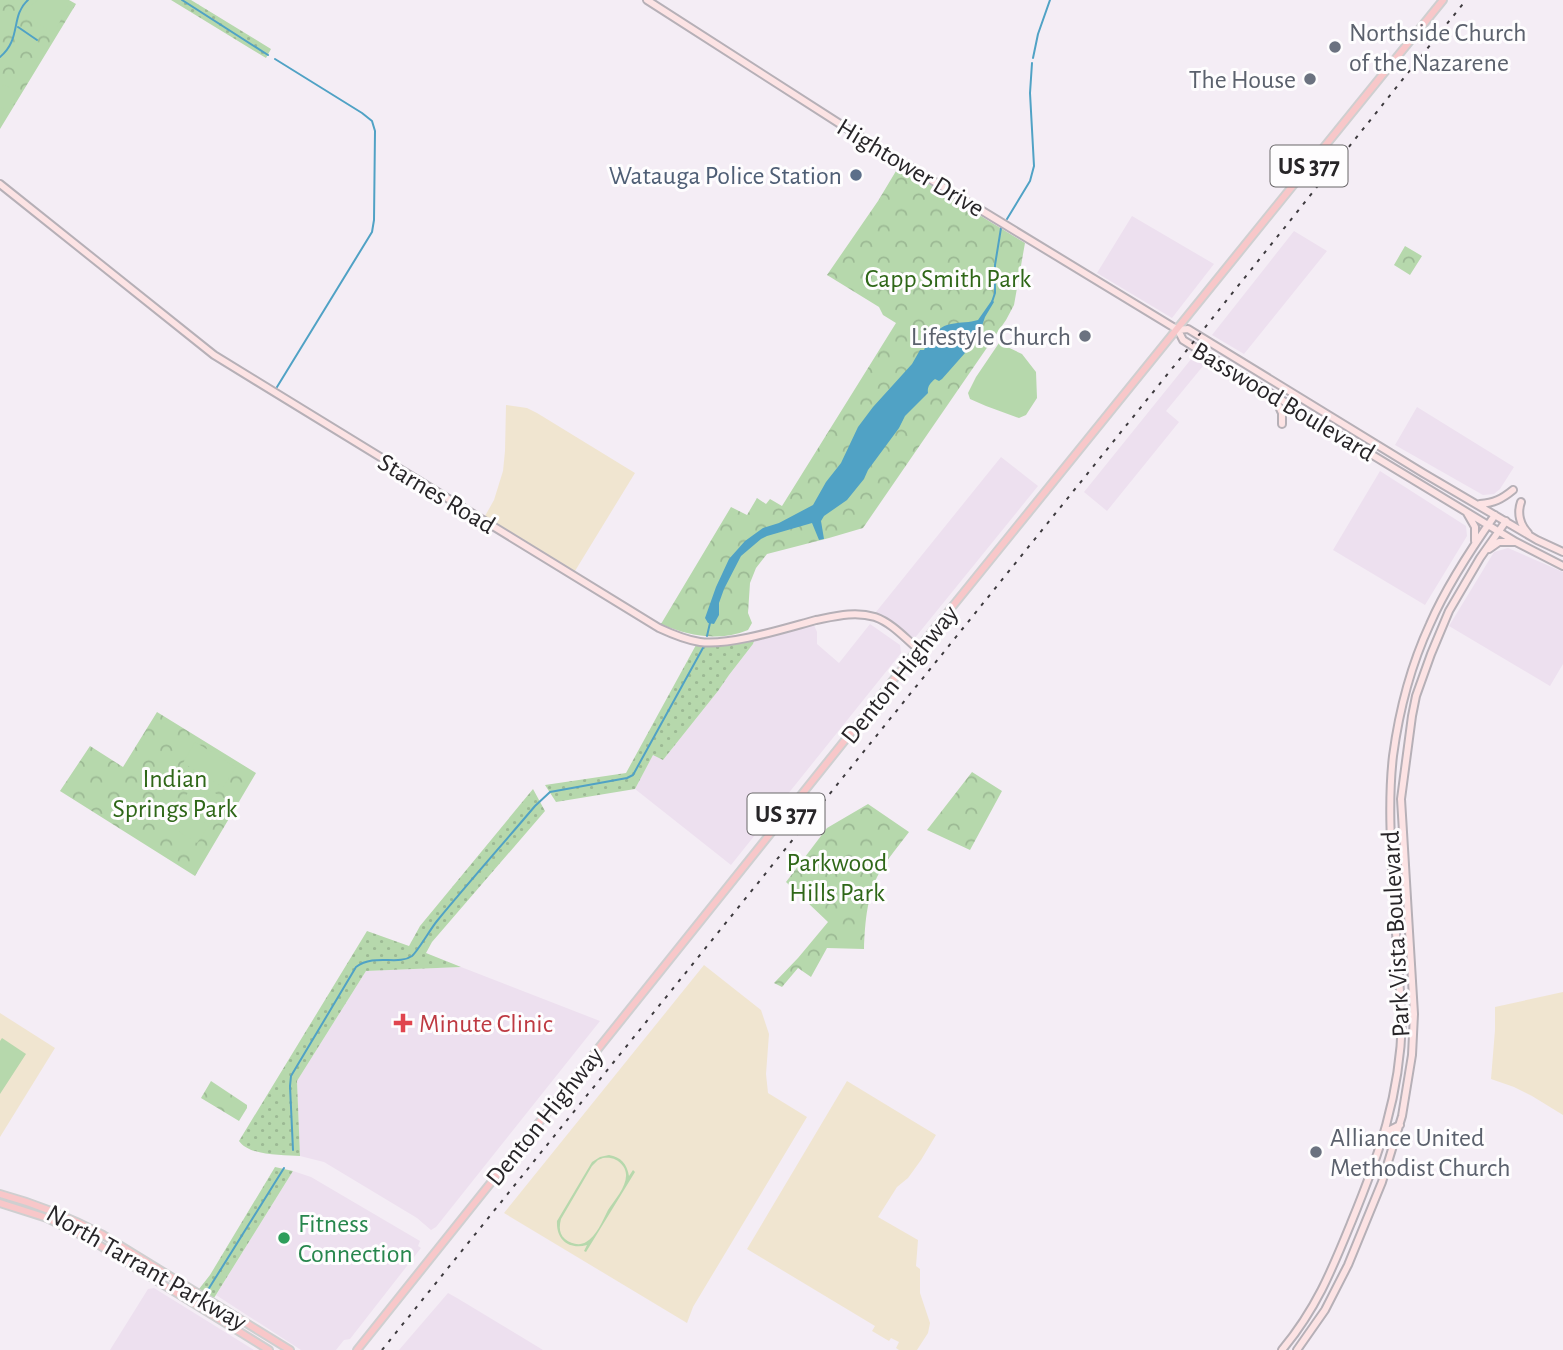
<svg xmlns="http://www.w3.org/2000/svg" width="1563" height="1350" font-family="'Alegreya Sans',sans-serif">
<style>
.built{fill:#ede0ef}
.education{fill:#f0e5d0}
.grass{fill:url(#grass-dots)}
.park{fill:url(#park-crowns)}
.pitch{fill:#b6d8ac;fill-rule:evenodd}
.water{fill:#50a2c5}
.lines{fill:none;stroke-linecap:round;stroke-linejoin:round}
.stream{stroke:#50a2c5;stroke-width:2}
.secondary-casing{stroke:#b6b0b7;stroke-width:10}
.primary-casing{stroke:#cfcfd0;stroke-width:10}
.secondary{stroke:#fce3e4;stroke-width:6}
.primary{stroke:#f8c7c9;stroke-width:6}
.rail{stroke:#3d3a3e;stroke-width:2;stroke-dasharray:3.5 7;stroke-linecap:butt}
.worship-dot{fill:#6b7280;stroke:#fefdfe;stroke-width:2.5}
.service-dot{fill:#5c6f8a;stroke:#fefdfe;stroke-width:2.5}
.health-dot{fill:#e0444e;stroke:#fefdfe;stroke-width:2.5}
.leisure-dot{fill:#2e9e5b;stroke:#fefdfe;stroke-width:2.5}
.labels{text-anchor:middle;stroke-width:6;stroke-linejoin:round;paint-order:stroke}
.shield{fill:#fefdfe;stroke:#686668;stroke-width:2}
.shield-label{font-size:24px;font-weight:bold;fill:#272528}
.worship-label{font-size:26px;fill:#5b616d;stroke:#fefdfe;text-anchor:start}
.street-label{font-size:26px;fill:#272528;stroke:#fefdfe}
.service-label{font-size:26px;fill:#4e5e75;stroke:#fefdfe;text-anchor:end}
.park-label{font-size:26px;fill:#2f6718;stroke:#fefdfe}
.health-label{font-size:26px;fill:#be3a42;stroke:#fefdfe;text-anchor:start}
.leisure-label{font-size:26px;fill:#27864d;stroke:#fefdfe;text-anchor:start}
</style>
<defs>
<pattern id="grass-dots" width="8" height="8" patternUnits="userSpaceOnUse" patternTransform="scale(1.75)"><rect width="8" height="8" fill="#b6d8ac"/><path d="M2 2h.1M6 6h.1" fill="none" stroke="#9cb994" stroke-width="1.8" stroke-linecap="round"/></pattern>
<pattern id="park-crowns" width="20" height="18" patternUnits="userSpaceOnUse" patternTransform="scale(1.75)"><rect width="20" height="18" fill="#b6d8ac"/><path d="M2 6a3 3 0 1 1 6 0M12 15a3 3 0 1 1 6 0" fill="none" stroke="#9cb994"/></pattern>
</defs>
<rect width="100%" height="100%" fill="#f4edf5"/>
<path class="built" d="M 1132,216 L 1214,264 L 1172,318 L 1097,273 Z
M 1294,231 L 1327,251 L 1244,354 L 1212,335 Z
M 1196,353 L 1208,360 L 1166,411 L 1179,422 L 1107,511 L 1084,492 Z
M 1417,407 L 1514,467 L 1500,489 L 1494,494 L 1483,495 L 1395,445 Z
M 1001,457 L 1038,486 L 914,639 L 899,626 L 876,612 Z
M 1380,471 L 1466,526 L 1467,536 L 1425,605 L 1333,550 Z
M 1508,548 L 1563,572 L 1563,664 L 1550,686 L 1449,626 L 1494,552 Z
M 870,624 L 900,645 L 901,653 L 731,865 L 635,789 L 653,754 L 663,760 L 718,691 L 729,675 L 753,644 L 754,641 L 814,625 L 817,632 L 817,644 L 839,663 Z
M 461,967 L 600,1021 L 436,1227 L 431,1230 L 417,1218 L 324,1162 L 300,1156 L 297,1081 L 366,971 Z
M 293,1171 L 311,1177 L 420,1241 L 418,1246 L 421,1248 L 350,1339 L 344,1340 L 336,1350 L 301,1350 L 216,1295 Z
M 154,1288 L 254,1350 L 110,1350 L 148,1289 Z
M 448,1293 L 457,1298 L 543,1350 L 399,1350 Z"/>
<path class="education" d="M 506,405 L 527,408 L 537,413 L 635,473 L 575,571 L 485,516 L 494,500 L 503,471 L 505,451 Z
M 704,965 L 761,1010 L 769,1034 L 766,1074 L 768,1093 L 807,1117 L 693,1307 L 687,1323 L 504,1213 Z
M 1563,992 L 1563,1115 L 1532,1096 L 1514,1087 L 1491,1079 L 1495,1030 L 1495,1007 Z
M 0,1013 L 55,1048 L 0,1137 Z
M 847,1081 L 936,1135 L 921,1160 L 908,1178 L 897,1187 L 878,1217 L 918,1240 L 916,1266 L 920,1269 L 920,1293 L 930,1323 L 928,1333 L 917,1350 L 899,1350 L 896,1348 L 899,1342 L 891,1338 L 889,1341 L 872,1331 L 875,1326 L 747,1249 Z"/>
<path class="grass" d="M 171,0 L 191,0 L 271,49 L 266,58 Z
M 754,641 L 753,644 L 729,675 L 718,691 L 663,760 L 653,755 L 635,789 L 556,802 L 545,785 L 626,773 L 696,645 L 732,645 Z
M 533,789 L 545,811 L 432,942 L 426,953 L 461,967 L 366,971 L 297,1081 L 300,1156 C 283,1155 249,1156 239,1141 L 367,931 L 409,946 L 420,926 Z
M 275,1167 L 293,1171 L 214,1298 L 199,1289 L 210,1275 Z"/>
<path class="park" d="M 0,0 L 69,0 L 76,4 L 0,129 Z
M 899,166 L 1025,243 L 1014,305 L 1006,320 L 863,528 L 829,538 L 767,554 L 756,568 L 750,583 L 748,613 L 752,623 L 748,630 C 719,642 688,636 661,624 L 731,507 L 747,515 L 757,498 L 766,504 L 770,499 L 782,506 L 896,323 L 883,315 L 879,307 L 827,275 L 878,201 Z
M 1405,246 L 1422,256 L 1410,275 L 1394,265 Z
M 157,712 L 256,773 L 195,876 L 60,791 L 90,746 L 123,767 Z
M 972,772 L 1002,791 L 970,850 L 927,830 Z
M 868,804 L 909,832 C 900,844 890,856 882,868 C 867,892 865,922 864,949 L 827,948 L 811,977 L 798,968 L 782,987 L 774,983 L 798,958 L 828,922 L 786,882 L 827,828 Z
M 211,1081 L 247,1105 L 247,1108 L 239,1121 L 201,1098 Z"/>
<path class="pitch" d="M 38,0 L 66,0 L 70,2 L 55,31 L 51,32 L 24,14 L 30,6 Z
M 4,84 L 20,94 L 9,112 L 0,107 L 0,85 L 2,87 Z
M 999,343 L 1022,354 L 1036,372 L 1037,398 L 1026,415 L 1019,418 L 986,406 L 970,399 L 968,393 L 976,377 Z
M 195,742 L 236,767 L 223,787 L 183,763 Z
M 195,781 L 225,799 L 214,817 L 184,799 Z
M 179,807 L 209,825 L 197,843 L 168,825 Z
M 2,1038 L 26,1054 L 0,1094 L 0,1041 Z
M 609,1155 C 621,1157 627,1164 629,1176 L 633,1170 L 635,1172 L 586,1252 L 584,1251 L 587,1245 C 569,1250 556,1240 557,1221 L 592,1162 L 600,1157 ZM 603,1158 C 611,1157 618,1159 623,1166 C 633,1180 616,1198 608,1210 C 603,1220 596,1237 586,1242 C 580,1246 571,1244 565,1239 C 559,1234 559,1227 561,1219 L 592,1166 L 598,1160 Z"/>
<path class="water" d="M 992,300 L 994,302 L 985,317 L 981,329 L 965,353 L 942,379 L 939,381 L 935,379 C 930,383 927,387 928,393 L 905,416 L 899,428 L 868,470 L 864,479 L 847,500 L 824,516 L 821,521 L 824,539 L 819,540 L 812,523 L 767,536 L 761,539 L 741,556 L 724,589 L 719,603 L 719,615 L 714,624 L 708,623 L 705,618 L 716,587 L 729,559 L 745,541 L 763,528 L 779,523 L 813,505 L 826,482 L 841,463 L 858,427 L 873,407 L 912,364 L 920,350 L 924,350 L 930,337 L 933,337 C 943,319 961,325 978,320 Z"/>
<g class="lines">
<path class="stream" d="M 182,0 L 268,55
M 18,27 L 37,40
M 0,57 C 22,39 10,16 28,0
M 1033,58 L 1038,34 L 1050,0
M 275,59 L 362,113 L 372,121 L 375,131 L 374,220 L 372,232 L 277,387
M 1007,219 L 1030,181 L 1034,166 L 1030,93 L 1032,63
M 992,302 L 995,293 L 995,265 L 1001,228
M 707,636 L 710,623
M 293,1150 L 290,1086 L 291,1076 L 356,967 C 375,953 398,966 412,956 C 418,951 431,928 437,921 C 469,882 502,845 535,806 L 550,792 L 627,778 L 633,775 L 704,646
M 206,1293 L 284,1168"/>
<defs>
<path id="secondary" d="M 647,0 L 851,131 L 1178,330 L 1183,340 L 1191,345 L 1516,542 L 1563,566
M 0,184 L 214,355 L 659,628 C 672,634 686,640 700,642 C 730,646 786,628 816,620 C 836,616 855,611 875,617 C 892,623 905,638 918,649
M 1178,330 L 1188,329 L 1423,473 L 1537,540 L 1563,552
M 1274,396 L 1282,413 L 1282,424
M 1521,502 C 1517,513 1520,525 1528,533
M 1480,504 C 1494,503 1502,499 1513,490
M 1467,513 L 1475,527 L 1475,541
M 1489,549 L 1499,542 L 1515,542
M 1394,1141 L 1391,1134 L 1386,1130 L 1390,1130 L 1400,1125
M 1282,1350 C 1316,1309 1331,1272 1351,1223 C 1379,1155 1400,1096 1402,1021 C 1399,977 1396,933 1393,889 C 1391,844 1388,800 1393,756 C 1399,711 1411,665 1430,624 C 1447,585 1471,549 1495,515
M 1297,1350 L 1325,1310 L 1348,1265 L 1382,1182 L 1402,1116 L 1412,1055 L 1414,1014 L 1401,799 L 1412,716 L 1416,696 L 1431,654 L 1449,611 L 1480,558 L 1506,521"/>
<path id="primary" d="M 0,1194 C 37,1204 69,1217 103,1235 L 290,1350
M 0,1203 L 47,1218 L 91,1240 L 269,1350
M 357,1350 L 918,649 L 1443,0"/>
</defs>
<use href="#secondary" class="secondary-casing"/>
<use href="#primary" class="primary-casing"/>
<use href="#secondary" class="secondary"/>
<use href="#primary" class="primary"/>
<path class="rail" d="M 382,1350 L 1191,345 L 1466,0"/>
</g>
<g class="worship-dot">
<circle cx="1335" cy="47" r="7"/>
<circle cx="1310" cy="79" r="7"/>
<circle cx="1085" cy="336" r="7"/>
<circle cx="1316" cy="1152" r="7"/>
</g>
<circle class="service-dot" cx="856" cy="175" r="7"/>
<path class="health-dot" d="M399.5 1012.5h7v7h7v7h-7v7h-7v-7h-7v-7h7z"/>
<circle class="leisure-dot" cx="284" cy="1238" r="7"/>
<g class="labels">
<g class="shield">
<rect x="1270.5" y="145.5" width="77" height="41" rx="5"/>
<rect x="747.5" y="793.5" width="77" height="41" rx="5"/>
</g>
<g class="shield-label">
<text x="1309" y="174">US 377</text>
<text x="786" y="822">US 377</text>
</g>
<g class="worship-label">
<text x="1349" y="41">Northside Church<tspan x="1349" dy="30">of the Nazarene</tspan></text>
<text x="1296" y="88" text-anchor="end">The House</text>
<text x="1071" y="345" text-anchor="end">Lifestyle Church</text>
<text x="1330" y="1146">Alliance United<tspan x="1330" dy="30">Methodist Church</tspan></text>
</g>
<g class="street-label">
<text transform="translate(911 167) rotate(31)" y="9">Hightower Drive</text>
<text transform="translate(1284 401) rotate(31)" y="9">Basswood Boulevard</text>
<text transform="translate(437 493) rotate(31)" y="9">Starnes Road</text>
<text transform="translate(899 674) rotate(-51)" y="9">Denton Highway</text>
<text transform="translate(1395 934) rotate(-93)" y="9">Park Vista Boulevard</text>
<text transform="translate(544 1116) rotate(-51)" y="9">Denton Highway</text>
<text transform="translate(147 1267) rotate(30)" y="9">North Tarrant Parkway</text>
</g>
<g class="service-label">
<text x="842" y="184">Watauga Police Station</text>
</g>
<g class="park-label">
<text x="948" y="287">Capp Smith Park</text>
<text x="175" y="787">Indian<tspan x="175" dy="30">Springs Park</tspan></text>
<text x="837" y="871">Parkwood<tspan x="837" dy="30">Hills Park</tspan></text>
</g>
<g class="health-label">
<text x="419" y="1032">Minute Clinic</text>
</g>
<g class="leisure-label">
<text x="298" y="1232">Fitness<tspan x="298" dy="30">Connection</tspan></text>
</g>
</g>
</svg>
